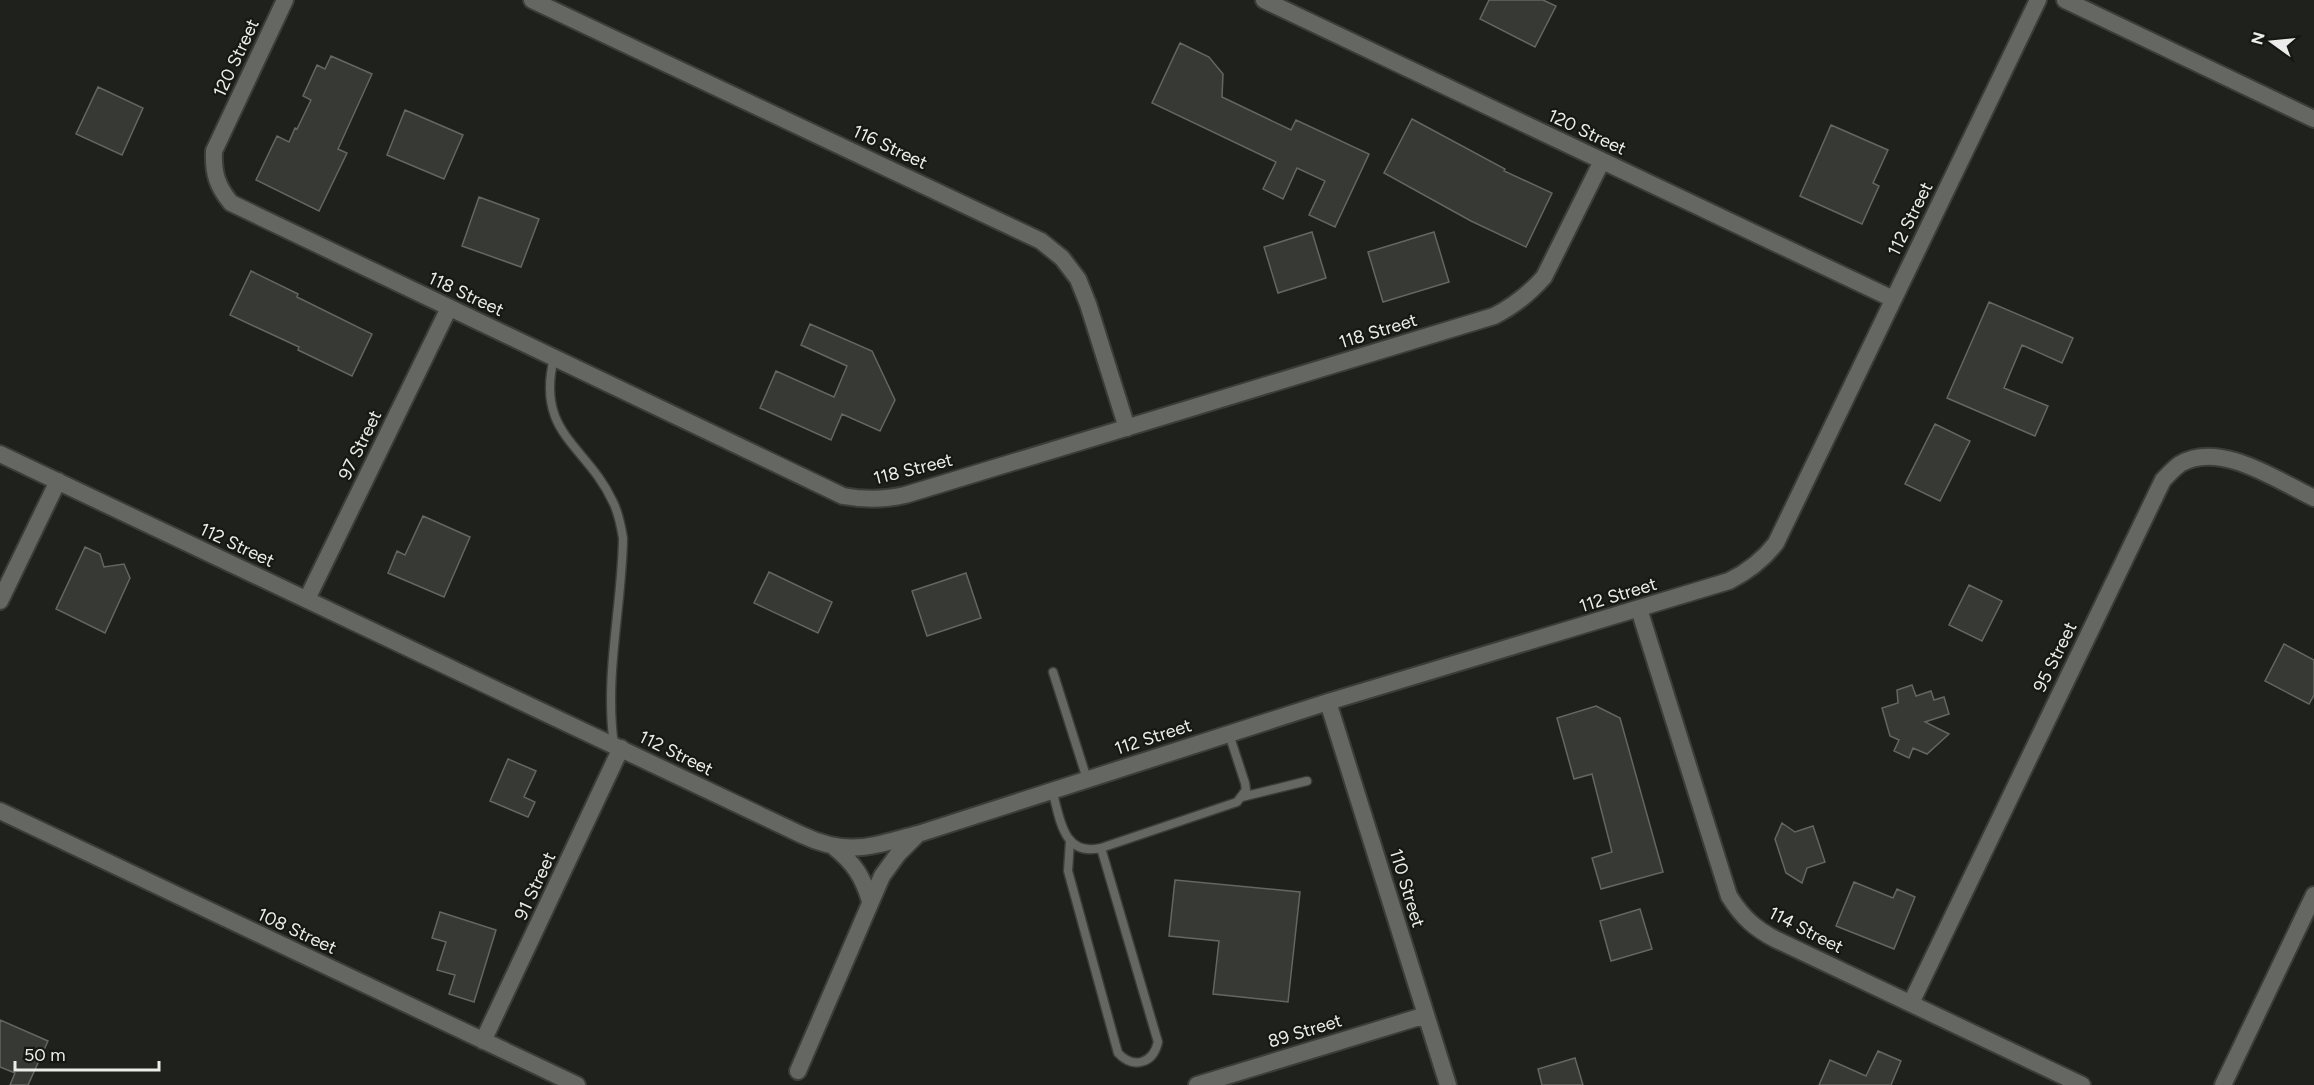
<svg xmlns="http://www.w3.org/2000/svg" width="2314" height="1085" font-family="Figtree,sans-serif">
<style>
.building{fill:#373934;stroke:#646661;stroke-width:1.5}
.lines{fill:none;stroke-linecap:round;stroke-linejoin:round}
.lane-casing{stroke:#3b3d39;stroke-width:11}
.street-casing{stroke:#3b3d39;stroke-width:20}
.lane{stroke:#656762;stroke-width:8}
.street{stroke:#656762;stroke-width:16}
.labels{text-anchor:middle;stroke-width:4.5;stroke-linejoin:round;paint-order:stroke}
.street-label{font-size:18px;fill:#ecedeb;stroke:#161814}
</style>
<rect width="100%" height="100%" fill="#1f211d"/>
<path class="building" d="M 1489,0 L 1543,0 L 1556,6 L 1535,47 L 1480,19 Z
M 1180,43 L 1209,57 L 1223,74 L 1222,97 L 1291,130 L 1296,120 L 1369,154 L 1335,227 L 1309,215 L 1325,181 L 1297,168 L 1283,199 L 1263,189 L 1276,162 L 1152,103 Z
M 331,56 L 372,74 L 338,149 L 347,153 L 319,211 L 256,180 L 277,136 L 289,142 L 295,128 L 297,129 L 311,100 L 303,96 L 317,65 L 325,69 Z
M 98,87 L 143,108 L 122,155 L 76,134 Z
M 405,110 L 463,135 L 444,179 L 387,155 Z
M 1412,119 L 1505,169 L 1504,171 L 1552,193 L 1526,247 L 1471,221 L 1384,173 Z
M 1831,125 L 1888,150 L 1873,183 L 1879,186 L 1862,224 L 1800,196 Z
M 479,197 L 539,219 L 521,267 L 462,246 Z
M 1312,232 L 1326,278 L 1278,293 L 1264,247 Z
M 1434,232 L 1449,282 L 1383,302 L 1368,252 Z
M 251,271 L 298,294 L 297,297 L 372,334 L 352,376 L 298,350 L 299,347 L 230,315 Z
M 1989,302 L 2073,338 L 2062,363 L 2022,345 L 2004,388 L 2048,406 L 2035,436 L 1947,398 Z
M 810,324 L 872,351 L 895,400 L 880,431 L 842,414 L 831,440 L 760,408 L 776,371 L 834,397 L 847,366 L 801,345 Z
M 1935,424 L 1970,441 L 1940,501 L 1905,484 Z
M 423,516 L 470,537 L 444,597 L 388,573 L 397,551 L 405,555 Z
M 85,547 L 100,554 L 104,567 L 124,564 L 130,578 L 105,633 L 56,609 Z
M 769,572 L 832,602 L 818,633 L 754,603 Z
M 966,573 L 981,618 L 927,636 L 912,591 Z
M 1969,585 L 2002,601 L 1982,641 L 1949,625 Z
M 2284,644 L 2314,660 L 2314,695 L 2309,704 L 2265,681 Z
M 1912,685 L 1916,696 L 1931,691 L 1934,700 L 1944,697 L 1949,714 L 1925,722 L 1949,734 L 1927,754 L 1913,748 L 1909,758 L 1894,751 L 1899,740 L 1890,736 L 1882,708 L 1898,703 L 1897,690 Z
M 1596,706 L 1620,718 L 1663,872 L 1601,889 L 1592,858 L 1612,852 L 1592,774 L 1574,779 L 1557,718 Z
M 508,759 L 536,771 L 524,797 L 535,802 L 528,817 L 490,801 Z
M 1782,823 L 1795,832 L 1813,826 L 1825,862 L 1807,868 L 1802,883 L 1786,873 L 1775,839 Z
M 1175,880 L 1300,892 L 1288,1002 L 1213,994 L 1219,941 L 1169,936 Z
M 1854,882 L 1893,898 L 1897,889 L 1915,897 L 1894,949 L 1836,926 Z
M 1640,909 L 1652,949 L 1611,961 L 1600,921 Z
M 440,912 L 496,930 L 474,1002 L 449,994 L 455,975 L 437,970 L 446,942 L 432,938 Z
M 0,1020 L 48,1041 L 28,1085 L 10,1085 L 15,1073 L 0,1067 Z
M 1878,1051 L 1901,1061 L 1891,1085 L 1819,1085 L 1830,1060 L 1866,1076 Z
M 1575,1058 L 1583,1085 L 1542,1085 L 1538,1069 Z"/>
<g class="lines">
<defs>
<path id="lane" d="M 554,358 C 535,434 587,445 613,502 C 619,514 621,526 623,538 C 622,607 604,676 614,745
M 1053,672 L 1087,779
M 1052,790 C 1060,817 1062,857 1101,848 L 1237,802 L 1246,790 L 1245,783 L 1229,734
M 1242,797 L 1307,781
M 1070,841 L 1068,871 L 1118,1053 C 1133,1069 1153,1064 1158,1042 L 1101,848"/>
<path id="street" d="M 285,0 L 214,151 C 213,173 217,186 231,203 L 843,496 C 865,500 883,500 905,495 L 1494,316 C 1514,306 1529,294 1544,277 L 1602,161
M 532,0 L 1041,241 L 1062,258 L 1078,279 L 1088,304 L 1127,428
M 1264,0 L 1893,299
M 2065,0 L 2314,119
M 0,454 L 802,835 C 849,857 871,846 918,834 L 1328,702 L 1729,581 C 1749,571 1763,560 1776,543 L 2038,0
M 307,599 L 449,308
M 0,601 L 58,481
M 1639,609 L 1729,896 C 1742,917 1755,929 1777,940 L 2082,1085
M 1328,702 L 1448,1085
M 0,811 L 577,1085
M 834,847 C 854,863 863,877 870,901
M 1911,1003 L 2163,480 C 2168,475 2174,468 2180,464 C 2220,440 2278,481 2314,498
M 483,1041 L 621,748
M 798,1071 L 882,876 L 898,854 L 917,835
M 1197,1085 L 1426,1015
M 2223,1085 L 2314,895"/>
</defs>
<use href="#lane" class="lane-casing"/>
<use href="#street" class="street-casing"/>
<use href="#lane" class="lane"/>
<use href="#street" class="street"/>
</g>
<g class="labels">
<g class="street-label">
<text transform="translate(236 58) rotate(-65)" y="6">120 Street</text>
<text transform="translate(1587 132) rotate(25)" y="6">120 Street</text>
<text transform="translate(890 147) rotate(25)" y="6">116 Street</text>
<text transform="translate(1910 219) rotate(-64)" y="6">112 Street</text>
<text transform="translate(466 294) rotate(25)" y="6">118 Street</text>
<text transform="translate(1378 331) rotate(-17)" y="6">118 Street</text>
<text transform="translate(360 445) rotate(-64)" y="6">97 Street</text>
<text transform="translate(913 469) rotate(-14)" y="6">118 Street</text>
<text transform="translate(237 545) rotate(25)" y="6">112 Street</text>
<text transform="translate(1618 595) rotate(-17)" y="6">112 Street</text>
<text transform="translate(2055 657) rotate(-64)" y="6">95 Street</text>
<text transform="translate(1153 737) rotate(-18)" y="6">112 Street</text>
<text transform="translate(676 753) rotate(26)" y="6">112 Street</text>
<text transform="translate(535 886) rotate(-65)" y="6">91 Street</text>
<text transform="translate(1407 888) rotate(73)" y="6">110 Street</text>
<text transform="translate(1806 930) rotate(27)" y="6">114 Street</text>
<text transform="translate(297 931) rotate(25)" y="6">108 Street</text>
<text transform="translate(1305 1031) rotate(-17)" y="6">89 Street</text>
</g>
</g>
<g transform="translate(2272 42) rotate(285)" stroke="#161814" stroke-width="4.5" paint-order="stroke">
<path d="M0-4.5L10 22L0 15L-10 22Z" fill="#ecedeb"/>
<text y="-9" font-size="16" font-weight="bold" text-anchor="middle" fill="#ecedeb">N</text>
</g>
<path d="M15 1061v9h144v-9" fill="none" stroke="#ecedeb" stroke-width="3"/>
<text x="24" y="1061" font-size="18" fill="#ecedeb" stroke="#161814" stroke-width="4.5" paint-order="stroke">50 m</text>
</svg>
